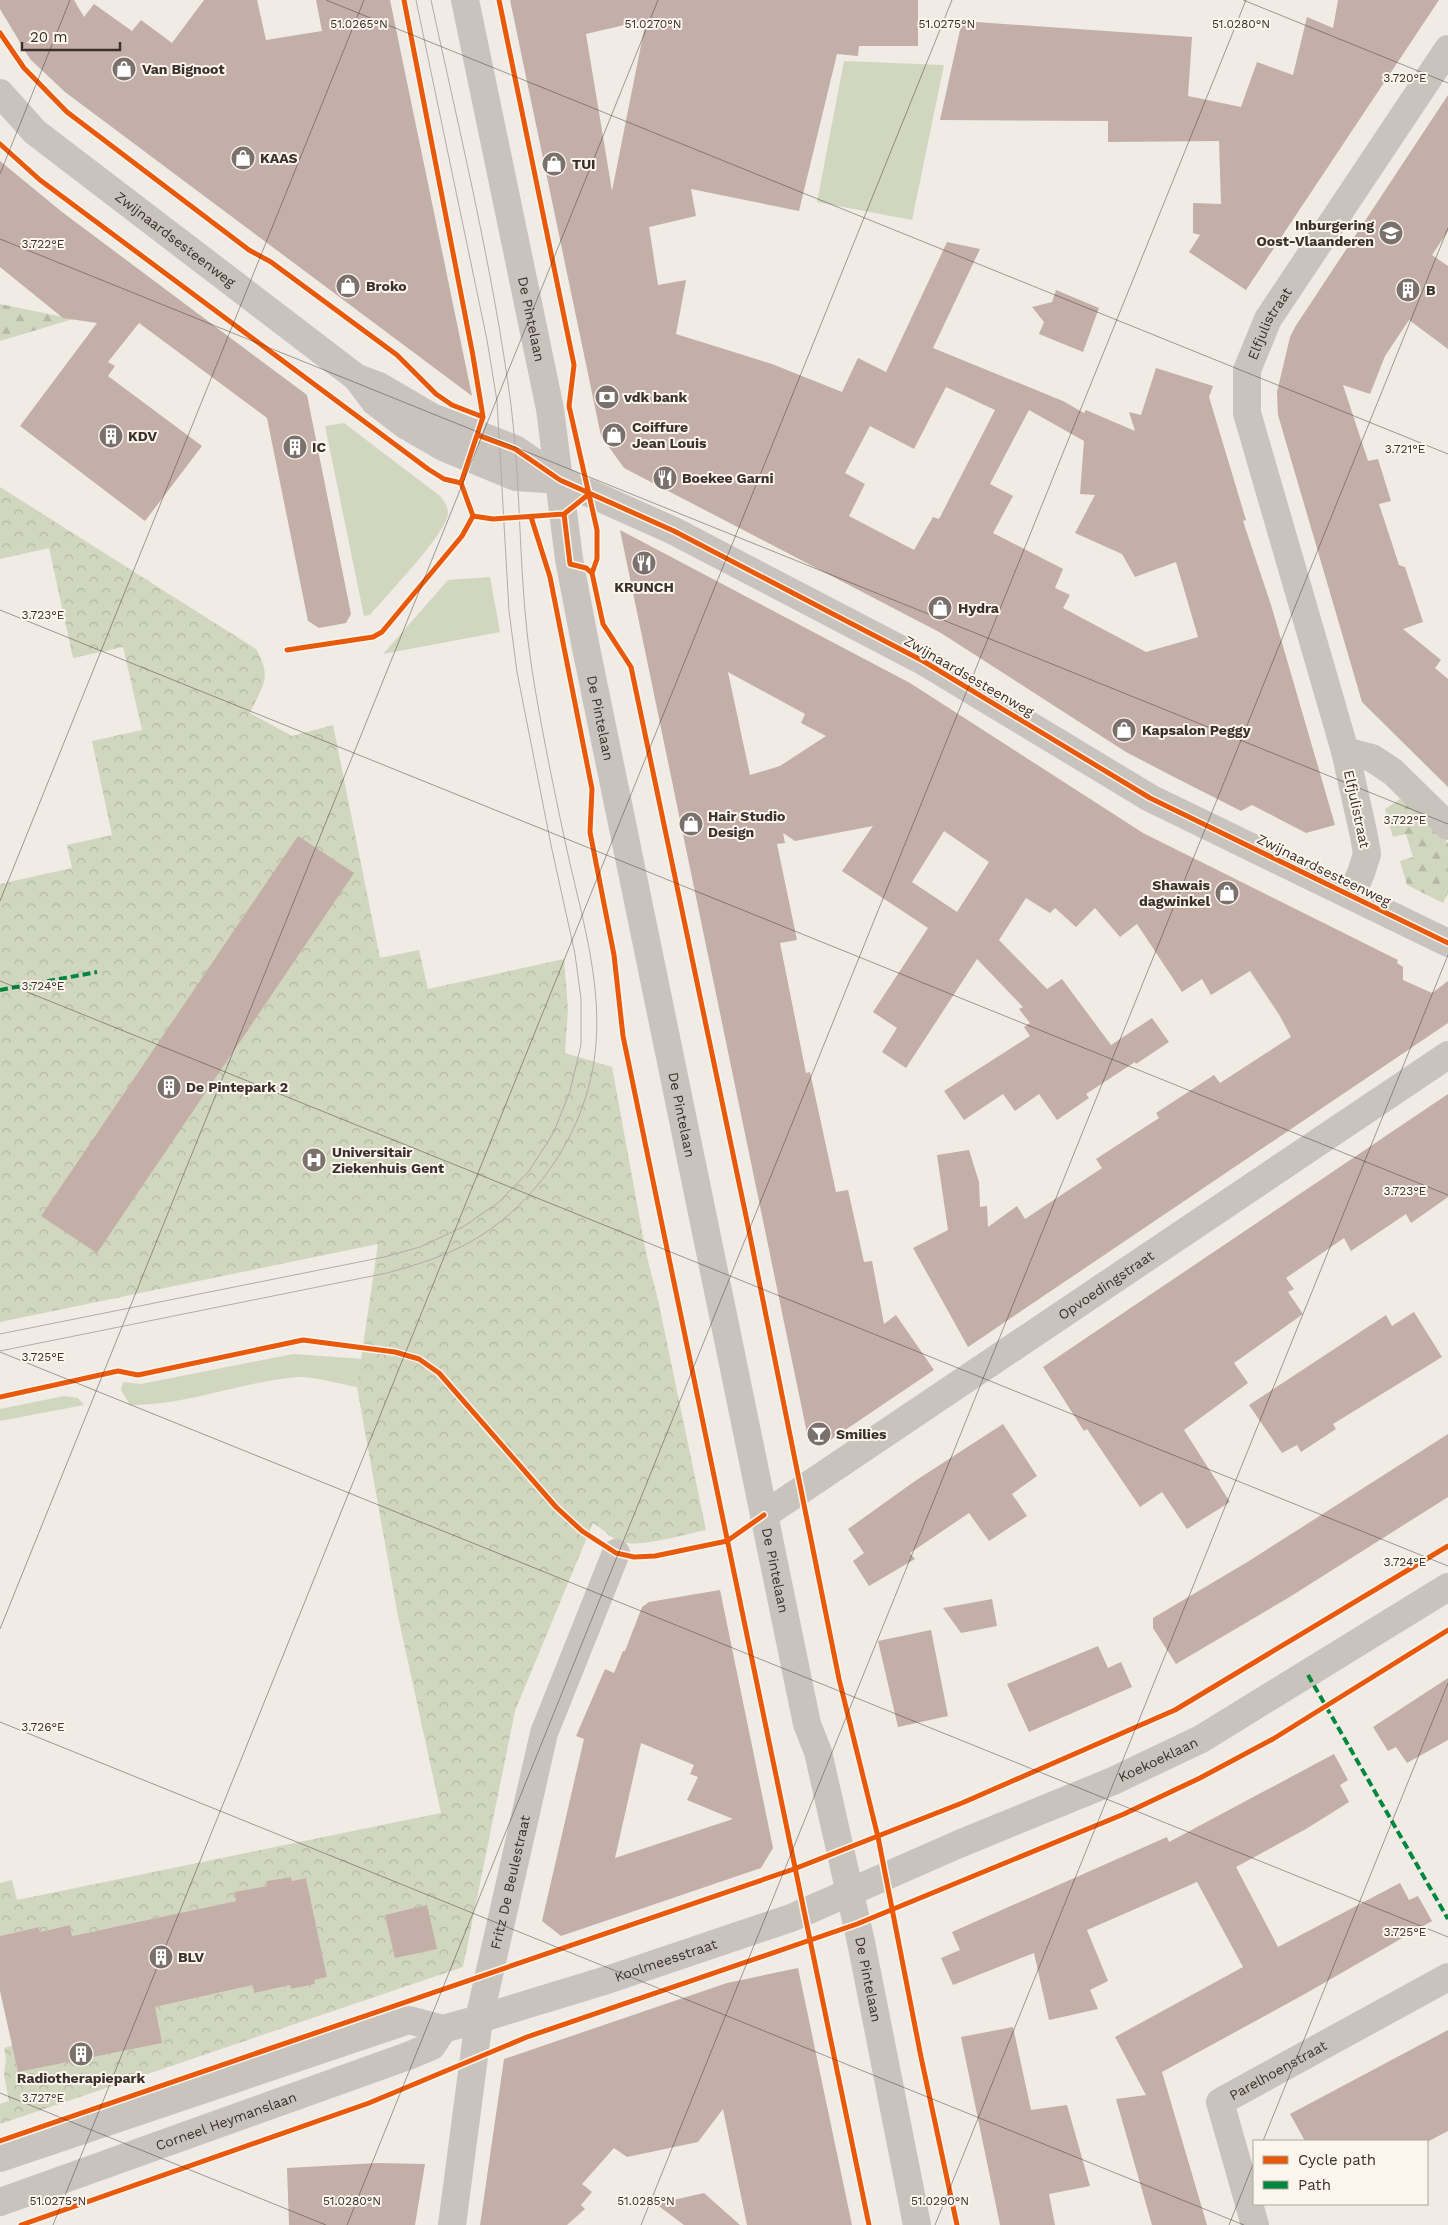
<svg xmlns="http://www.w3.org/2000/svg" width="1448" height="2225" font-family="'Work Sans',sans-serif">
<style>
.grass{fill:#d1d6bf}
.forest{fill:url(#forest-firs)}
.park{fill:url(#park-crowns)}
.building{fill:#c3afa7;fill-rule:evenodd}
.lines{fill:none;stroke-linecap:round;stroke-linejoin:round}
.minor{stroke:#c9c3be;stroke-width:28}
.tram{stroke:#b1aca8;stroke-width:1}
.quiet{stroke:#00873e;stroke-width:4;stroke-dasharray:8 4;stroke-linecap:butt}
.cycleway-casing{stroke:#fbf5ee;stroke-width:8}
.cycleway{stroke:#e8590c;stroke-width:5}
.ticks{fill:none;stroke:#3b302b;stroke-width:1;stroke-opacity:0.45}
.labels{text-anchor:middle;stroke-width:4;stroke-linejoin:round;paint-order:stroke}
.poi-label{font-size:14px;font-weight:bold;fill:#3b302b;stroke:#fbf5ee;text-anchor:start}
.street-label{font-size:14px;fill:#3b302b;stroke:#fbf5ee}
.ticks-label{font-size:12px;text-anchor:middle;fill:#3b302b;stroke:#fbf5ee;stroke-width:4;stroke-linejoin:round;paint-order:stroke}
</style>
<defs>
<pattern id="forest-firs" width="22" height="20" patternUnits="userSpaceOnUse" patternTransform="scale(1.25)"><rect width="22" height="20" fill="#d1d6bf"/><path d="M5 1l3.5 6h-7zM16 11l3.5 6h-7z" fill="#b4b8a4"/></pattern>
<pattern id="park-crowns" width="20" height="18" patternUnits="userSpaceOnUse" patternTransform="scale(1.25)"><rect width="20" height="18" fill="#d1d6bf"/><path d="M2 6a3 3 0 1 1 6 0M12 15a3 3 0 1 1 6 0" fill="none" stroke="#b4b8a4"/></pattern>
</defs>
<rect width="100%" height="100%" fill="#f0ebe5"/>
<path class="grass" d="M 844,61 L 944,65 L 912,220 L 817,202 Z
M 344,423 L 440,496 C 444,501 448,506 448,513 C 448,532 385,597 370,615 L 364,616 L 325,426 Z
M 490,577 L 500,632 L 383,654 L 448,580 Z
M 293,1354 L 363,1359 L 357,1387 C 340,1384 314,1376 297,1377 C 240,1382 186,1406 130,1405 L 121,1390 L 123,1382 L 141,1384 Z
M 64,1396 L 78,1398 L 84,1405 L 0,1421 L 0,1409 Z"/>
<path class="forest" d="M 0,304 L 73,319 L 0,341 Z
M 1400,799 L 1406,803 L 1448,843 L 1448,893 L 1443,903 L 1407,885 L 1400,861 L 1413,857 L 1406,834 L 1393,837 L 1385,809 Z"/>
<path class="park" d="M 0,487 L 256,649 C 273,679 262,686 250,713 L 292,736 L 333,725 L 380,958 L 419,950 L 428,989 L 564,959 L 568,1010 L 565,1053 L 612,1067 L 646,1253 L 658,1300 L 706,1530 C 686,1534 640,1548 622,1542 C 611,1539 603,1529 593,1523 L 515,1711 L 463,1967 L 0,2124 L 0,2104 L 9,2101 L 4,2075 L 6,2058 L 4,2048 L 124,2014 L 253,1985 L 254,1992 L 290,1985 L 292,1989 L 314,1984 L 314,1980 L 327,1977 L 306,1878 L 292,1881 L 291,1877 L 266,1881 L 267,1886 L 234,1892 L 236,1901 L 72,1936 L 70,1925 L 40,1932 L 39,1927 L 0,1936 L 0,1883 L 12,1880 L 17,1900 L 441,1813 L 398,1616 L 357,1387 L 378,1244 L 0,1322 L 0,884 L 72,868 L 67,845 L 112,835 L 92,741 L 142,730 L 123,647 L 73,658 L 49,548 L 0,559 Z"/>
<path class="building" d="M 0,0 L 74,0 L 84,17 L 94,4 L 132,31 L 141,20 L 172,43 L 204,0 L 257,0 L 266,40 L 322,31 L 316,0 L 390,0 L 472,396 L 65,92 L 30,59 L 0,9 Z
M 510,0 L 918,0 L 918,46 L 859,46 L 858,56 L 837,54 L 799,211 L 691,189 L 696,216 L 649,227 L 658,285 L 686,280 L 676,334 L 772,364 L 842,392 L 858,358 L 886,372 L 947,242 L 980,249 L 933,348 L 1063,401 L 1084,413 L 1086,410 L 1135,431 L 1129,412 L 1141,415 L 1156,368 L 1213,386 L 1209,397 L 1246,520 L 1243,521 L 1271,605 L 1335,825 L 1306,833 L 1252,805 L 1241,811 L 1174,777 L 1126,752 L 941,633 L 624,468 L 601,436 ZM 646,20 L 612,191 L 586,34 ZM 946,387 L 995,410 L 939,519 L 933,517 L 914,550 L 849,516 L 865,484 L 845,473 L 870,426 L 914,449 ZM 1029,410 L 1084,441 L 1080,494 L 1095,495 L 1075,533 L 1122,554 L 1135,577 L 1176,562 L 1198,637 L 1146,652 L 1063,608 L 1070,595 L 1055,588 L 1063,569 L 993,533 L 1013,496 L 990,484 Z
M 1338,0 L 1439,0 L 1246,290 L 1189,252 L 1200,235 L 1193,233 L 1193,203 L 1221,204 L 1219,141 L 1108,142 L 1108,121 L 940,120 L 962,21 L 1192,37 L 1188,96 L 1241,107 L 1257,62 L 1293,75 L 1307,17 L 1333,28 Z
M 1448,95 L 1448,231 L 1432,255 L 1448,266 L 1448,349 L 1409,320 L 1385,356 L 1370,394 L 1343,385 L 1368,461 L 1378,459 L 1391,501 L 1379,504 L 1399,565 L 1405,567 L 1423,622 L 1403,629 L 1441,660 L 1435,668 L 1448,679 L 1448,787 L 1362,702 L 1278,415 L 1277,392 L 1290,337 L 1295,327 Z
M 0,161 L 62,212 L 307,395 L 351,614 L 346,623 L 319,628 L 308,621 L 267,418 L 139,323 L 108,362 L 115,366 L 108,376 L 202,446 L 145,521 L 20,426 L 97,323 L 63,318 L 0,267 Z
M 1056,290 L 1099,308 L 1083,352 L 1039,334 L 1044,322 L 1032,307 L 1052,302 Z
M 620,530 L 910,683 L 1143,833 L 1398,960 L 1397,963 L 1403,967 L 1403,980 L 1432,993 L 1448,981 L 1448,1023 L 968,1347 L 913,1248 L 948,1230 L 937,1155 L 969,1150 L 979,1182 L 980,1207 L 987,1206 L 988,1227 L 1017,1206 L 1025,1219 L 1102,1168 L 1096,1159 L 1159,1118 L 1156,1113 L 1214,1075 L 1220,1083 L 1291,1037 L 1280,1016 L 1250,971 L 1211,995 L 1202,979 L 1182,992 L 1137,924 L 1120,937 L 1095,908 L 1076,927 L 1055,908 L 1050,913 L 1026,898 L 999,940 L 1047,989 L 1062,979 L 1111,1045 L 1152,1018 L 1169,1042 L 1136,1064 L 1135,1062 L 1086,1094 L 1089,1098 L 1057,1120 L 1039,1094 L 1015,1111 L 1003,1094 L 964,1120 L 944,1091 L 1030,1036 L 1024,1027 L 1030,1023 L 1019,1009 L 1023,1007 L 977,959 L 906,1068 L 882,1052 L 897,1028 L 873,1012 L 928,928 L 842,871 L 873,826 L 795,841 L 783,833 L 785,843 L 777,844 L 797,940 L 780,943 L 806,1073 L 810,1072 L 836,1192 L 848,1190 L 864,1262 L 872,1261 L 884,1324 L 896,1315 L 934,1370 L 823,1445 L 808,1438 ZM 728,672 L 805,714 L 801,723 L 826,736 L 780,766 L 750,775 ZM 944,831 L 989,862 L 957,912 L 912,882 Z
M 298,836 L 354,873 L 97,1253 L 41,1216 Z
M 1448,1094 L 1448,1197 L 1411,1223 L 1406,1214 L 1351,1251 L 1344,1238 L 1286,1278 L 1294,1289 L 1288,1292 L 1303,1314 L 1234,1363 L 1248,1383 L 1184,1430 L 1230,1502 L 1187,1529 L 1162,1492 L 1140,1507 L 1087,1429 L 1084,1431 L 1043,1367 Z
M 1414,1312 L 1442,1357 L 1333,1424 L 1336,1429 L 1301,1452 L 1297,1445 L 1282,1453 L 1249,1405 L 1386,1315 L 1392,1326 Z
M 1003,1424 L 1037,1476 L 1012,1494 L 1027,1516 L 989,1541 L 969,1513 L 910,1553 L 915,1559 L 869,1586 L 853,1561 L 864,1553 L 848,1529 L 915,1481 Z
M 1448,1434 L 1448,1497 L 1288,1598 L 1176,1664 L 1153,1628 L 1153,1618 L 1249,1561 Z
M 720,1590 L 773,1848 L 761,1868 L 561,1936 L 542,1921 L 584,1739 L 576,1736 L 605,1669 L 614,1673 L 623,1651 L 625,1651 L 642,1607 L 649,1602 ZM 641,1743 L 694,1765 L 690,1774 L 698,1777 L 687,1800 L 733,1819 L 615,1858 Z
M 992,1599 L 997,1626 L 961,1633 L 943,1608 Z
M 931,1630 L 948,1716 L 898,1727 L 878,1641 Z
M 1098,1646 L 1108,1668 L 1121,1662 L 1132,1687 L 1029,1732 L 1007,1684 Z
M 1448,1678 L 1448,1740 L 1407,1763 L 1396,1747 L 1388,1751 L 1373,1727 Z
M 1334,1754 L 1348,1780 L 1340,1785 L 1349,1802 L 1306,1829 L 1236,1867 L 1278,1947 L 1400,1883 L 1409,1900 L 1418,1896 L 1432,1921 L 1303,1995 L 1162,2072 L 1207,2225 L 1152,2225 L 1116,2099 L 1146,2095 L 1115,2037 L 1243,1967 L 1197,1882 L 1087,1930 L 1108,1981 L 1090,1990 L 1098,2009 L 1049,2020 L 1034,1953 L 953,1985 L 941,1958 L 960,1950 L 952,1932 L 1167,1837 L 1169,1842 Z
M 291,1877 L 292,1881 L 306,1878 L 327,1977 L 314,1980 L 315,1984 L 291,1989 L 290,1985 L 254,1993 L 253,1985 L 155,2007 L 162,2043 L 18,2072 L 0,1991 L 0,1936 L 39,1927 L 40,1932 L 70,1925 L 72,1936 L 236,1901 L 234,1892 L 267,1886 L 266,1881 Z
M 427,1905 L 437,1949 L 395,1958 L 385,1915 Z
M 798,1968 L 852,2225 L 747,2225 L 723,2109 L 698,2142 L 627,2157 L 614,2148 L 582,2184 L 592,2192 L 581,2205 L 585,2209 L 567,2225 L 480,2225 L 504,2059 L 727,1983 Z
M 1013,2027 L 1031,2110 L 1067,2105 L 1090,2186 L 1049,2194 L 1055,2225 L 1000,2225 L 961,2037 Z
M 1448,2030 L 1448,2131 L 1429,2141 L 1305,2141 L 1290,2114 Z
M 378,2163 L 425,2164 L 415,2225 L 289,2225 L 287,2168 Z
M 704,2193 L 740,2225 L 684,2225 L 656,2204 Z"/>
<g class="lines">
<g class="minor">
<path id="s1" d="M 465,0 L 550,409 L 569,559 L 585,643 L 807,1724 L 818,1752 L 861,1942 L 917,2225"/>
<path id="s2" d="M 0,93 L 35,132 L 357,378 L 375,402 L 405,425 L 443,447 L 516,477 L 560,480"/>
<path d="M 357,378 L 379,386 L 432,417 L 515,449 L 560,480 L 674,531 L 923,661 L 1150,798 L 1448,943"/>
<path d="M 1345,751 L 1372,758 L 1393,772 L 1448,826"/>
<path id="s3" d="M 1351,895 L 1361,873 L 1367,854 L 1364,836 L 1345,751 L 1247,413 L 1247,370 L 1268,319 L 1448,49"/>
<path id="s4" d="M 764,1515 L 1448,1055"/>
<path id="s5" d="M 0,2158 L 409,2020 L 443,2029 L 479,2019 L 607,1980 L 791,1918 L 959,1844 L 1113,1781 L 1201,1739 L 1448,1587"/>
<path id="s6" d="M 0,2202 L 408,2056 L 432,2046 L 443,2029"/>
<path id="s7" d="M 452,2225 L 479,2019 L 544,1733 L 616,1553"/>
<path id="s8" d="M 1255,2225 L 1220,2102 L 1448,1977"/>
</g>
<path class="tram" d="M 0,1334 L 384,1257 L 420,1247 L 463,1227 L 499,1202 L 529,1171 L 554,1132 L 570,1091 L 581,1045 L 581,999 L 575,954 L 551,845 L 517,672 L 509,611 L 497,401 L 487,340 L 416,0
M 0,1351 L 387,1273 C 416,1265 446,1256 472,1241 C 526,1210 568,1155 586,1096 C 613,1010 583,926 565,841 C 553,785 541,727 532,670 C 518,582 522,493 511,405 C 493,269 460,134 431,0"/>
<path class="quiet" d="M 0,990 L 97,972
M 1308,1675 L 1448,1919"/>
<defs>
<path id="cycleway" d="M 499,0 L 574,365 L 569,406 L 597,530 L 597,559 L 592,573 L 603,624 L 631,667 L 747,1221 L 839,1679 L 878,1837 L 921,2057 L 957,2225
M 0,33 L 24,68 L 67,112 L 249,250 L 271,262 L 397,355 L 436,394 L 452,405 L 483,417
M 0,144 L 40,180 L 428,469 L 444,479 L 461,483
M 477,435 L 515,449 L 560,480 L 674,531 L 923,661 L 1150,798 L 1448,943
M 564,514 L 570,564 L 586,568 L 592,573
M 473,516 L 493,519 L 564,514 L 589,494
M 531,517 L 550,577 L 592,789 L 590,832 L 614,955 L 623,1036 L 869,2225
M 287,650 L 373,637 L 382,632 L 462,536 L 473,516 L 461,483 L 483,417 L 473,356 L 404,0
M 0,1397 L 118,1371 L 138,1375 L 303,1340 L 395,1352 L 419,1359 L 439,1373 L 556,1507 L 582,1531 L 616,1553 L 634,1557 L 655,1556 L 727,1541 L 764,1515
M 0,2141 L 794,1869 L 962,1803 L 1175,1710 L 1448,1546
M 21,2225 L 369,2103 L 527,2037 L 857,1924 L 1124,1814 L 1200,1778 L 1273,1739 L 1448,1630"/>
</defs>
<use href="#cycleway" class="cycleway-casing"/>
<use href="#cycleway" class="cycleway"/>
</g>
<path class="ticks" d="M 326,0 L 1448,454M 1243,0 L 1448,83M 0,174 L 70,0M 0,239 L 1448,824M 0,610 L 1448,1195M 0,901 L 364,0M 0,981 L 1448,1566M 0,1352 L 1448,1937M 0,1629 L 658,0M 0,1722 L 1244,2225M 0,2093 L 326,2225M 1263,2141 L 1448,1683M 53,2225 L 952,0M 347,2225 L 1246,0M 641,2225 L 1448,228M 935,2225 L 1448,955M 1229,2225 L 1254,2162"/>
<defs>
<symbol id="shop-disc" viewBox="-11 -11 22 22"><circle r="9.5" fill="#7a716c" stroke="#fbf5ee"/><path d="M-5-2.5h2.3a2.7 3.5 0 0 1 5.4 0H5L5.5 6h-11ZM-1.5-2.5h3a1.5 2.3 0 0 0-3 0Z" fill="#fff"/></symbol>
<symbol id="school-disc" viewBox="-11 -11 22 22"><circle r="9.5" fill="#7a716c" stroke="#fbf5ee"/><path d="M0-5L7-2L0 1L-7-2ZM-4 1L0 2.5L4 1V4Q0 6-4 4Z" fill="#fff"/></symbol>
<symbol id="building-disc" viewBox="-11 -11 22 22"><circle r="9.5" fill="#7a716c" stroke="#fbf5ee"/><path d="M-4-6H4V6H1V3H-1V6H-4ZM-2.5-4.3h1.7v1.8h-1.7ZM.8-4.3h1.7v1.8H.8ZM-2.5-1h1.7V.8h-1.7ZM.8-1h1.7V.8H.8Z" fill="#fff"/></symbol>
<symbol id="bank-disc" viewBox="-11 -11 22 22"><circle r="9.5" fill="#7a716c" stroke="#fbf5ee"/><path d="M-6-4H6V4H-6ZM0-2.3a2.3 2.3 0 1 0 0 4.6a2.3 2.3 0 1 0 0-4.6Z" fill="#fff"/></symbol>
<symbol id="restaurant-disc" viewBox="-11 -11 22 22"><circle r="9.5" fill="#7a716c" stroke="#fbf5ee"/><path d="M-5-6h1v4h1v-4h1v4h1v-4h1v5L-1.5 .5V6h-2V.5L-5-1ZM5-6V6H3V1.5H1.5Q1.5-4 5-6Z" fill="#fff"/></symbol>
<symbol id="hospital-disc" viewBox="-11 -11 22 22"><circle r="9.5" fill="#7a716c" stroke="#fbf5ee"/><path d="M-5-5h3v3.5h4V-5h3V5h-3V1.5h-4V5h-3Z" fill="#fff"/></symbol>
<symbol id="bar-disc" viewBox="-11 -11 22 22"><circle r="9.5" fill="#7a716c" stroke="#fbf5ee"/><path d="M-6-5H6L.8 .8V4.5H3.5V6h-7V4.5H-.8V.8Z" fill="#fff"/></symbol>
</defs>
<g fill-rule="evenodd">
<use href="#shop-disc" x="110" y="55" width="28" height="28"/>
<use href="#shop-disc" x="229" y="144" width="28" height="28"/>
<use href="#shop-disc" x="540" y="150" width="28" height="28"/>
<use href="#school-disc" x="1377" y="219" width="28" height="28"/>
<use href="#shop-disc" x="334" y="272" width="28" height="28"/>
<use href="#building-disc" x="1394" y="276" width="28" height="28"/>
<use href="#bank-disc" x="593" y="383" width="28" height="28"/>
<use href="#shop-disc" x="600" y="421" width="28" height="28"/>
<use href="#building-disc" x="97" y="422" width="28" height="28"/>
<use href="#building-disc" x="281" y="433" width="28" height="28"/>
<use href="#restaurant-disc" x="651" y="464" width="28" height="28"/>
<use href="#restaurant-disc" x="630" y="549" width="28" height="28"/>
<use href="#shop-disc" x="926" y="594" width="28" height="28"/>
<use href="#shop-disc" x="1110" y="716" width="28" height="28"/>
<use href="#shop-disc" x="677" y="810" width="28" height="28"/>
<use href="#shop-disc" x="1213" y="879" width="28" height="28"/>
<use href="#building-disc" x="155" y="1073" width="28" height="28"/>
<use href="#hospital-disc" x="300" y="1146" width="28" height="28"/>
<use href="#bar-disc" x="805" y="1420" width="28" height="28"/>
<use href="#building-disc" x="147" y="1943" width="28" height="28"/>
<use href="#building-disc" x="67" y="2040" width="28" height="28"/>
</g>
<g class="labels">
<g class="poi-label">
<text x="142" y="74">Van Bignoot</text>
<text x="260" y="163">KAAS</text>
<text x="572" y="169">TUI</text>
<text x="1374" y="230" text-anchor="end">Inburgering<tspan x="1374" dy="16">Oost-Vlaanderen</tspan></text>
<text x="366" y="291">Broko</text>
<text x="1426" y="295">B</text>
<text x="624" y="402">vdk bank</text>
<text x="632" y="432">Coiffure<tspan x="632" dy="16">Jean Louis</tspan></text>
<text x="128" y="441">KDV</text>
<text x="312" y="452">IC</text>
<text x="682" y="483">Boekee Garni</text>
<text x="644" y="592" text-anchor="middle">KRUNCH</text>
<text x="958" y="613">Hydra</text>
<text x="1142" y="735">Kapsalon Peggy</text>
<text x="708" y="821">Hair Studio<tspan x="708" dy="16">Design</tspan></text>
<text x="1210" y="890" text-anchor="end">Shawais<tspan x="1210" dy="16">dagwinkel</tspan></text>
<text x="186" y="1092">De Pintepark 2</text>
<text x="332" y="1157">Universitair<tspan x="332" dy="16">Ziekenhuis Gent</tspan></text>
<text x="836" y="1439">Smilies</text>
<text x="178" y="1962">BLV</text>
<text x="81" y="2083" text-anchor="middle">Radiotherapiepark</text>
</g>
<g class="street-label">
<text dy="5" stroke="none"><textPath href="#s2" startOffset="229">Zwijnaardsesteenweg</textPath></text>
<text dy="5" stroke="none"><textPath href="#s1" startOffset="326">De Pintelaan</textPath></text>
<text dy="5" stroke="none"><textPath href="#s3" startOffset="596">Elfjulistraat</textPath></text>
<text transform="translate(969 676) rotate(30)" y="5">Zwijnaardsesteenweg</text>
<text dy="5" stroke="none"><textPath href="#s1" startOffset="731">De Pintelaan</textPath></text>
<text transform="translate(1357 809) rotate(78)" y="5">Elfjulistraat</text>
<text transform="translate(1324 870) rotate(26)" y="5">Zwijnaardsesteenweg</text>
<text dy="5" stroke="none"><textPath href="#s1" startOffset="1136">De Pintelaan</textPath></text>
<text dy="5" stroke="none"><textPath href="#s4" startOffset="412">Opvoedingstraat</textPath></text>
<text dy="5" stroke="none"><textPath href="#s1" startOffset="1601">De Pintelaan</textPath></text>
<text dy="5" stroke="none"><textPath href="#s5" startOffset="1232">Koekoeklaan</textPath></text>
<text dy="5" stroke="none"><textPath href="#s7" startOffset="348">Fritz De Beulestraat</textPath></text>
<text dy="5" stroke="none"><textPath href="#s5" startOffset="700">Koolmeesstraat</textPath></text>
<text dy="5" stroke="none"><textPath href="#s1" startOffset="2021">De Pintelaan</textPath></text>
<text dy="5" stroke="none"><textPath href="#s8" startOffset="194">Parelhoenstraat</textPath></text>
<text dy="5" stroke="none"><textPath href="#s6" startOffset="240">Corneel Heymanslaan</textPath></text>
</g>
</g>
<g class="ticks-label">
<text x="359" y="28">51.0265°N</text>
<text x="653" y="28">51.0270°N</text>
<text x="947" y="28">51.0275°N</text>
<text x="1241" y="28">51.0280°N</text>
<text x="1405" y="82">3.720°E</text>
<text x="43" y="248">3.722°E</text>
<text x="1405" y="453">3.721°E</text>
<text x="43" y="619">3.723°E</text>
<text x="1405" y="824">3.722°E</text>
<text x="43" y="990">3.724°E</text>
<text x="1405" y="1195">3.723°E</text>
<text x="43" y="1361">3.725°E</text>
<text x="1405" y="1566">3.724°E</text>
<text x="43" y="1731">3.726°E</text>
<text x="1405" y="1936">3.725°E</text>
<text x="43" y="2102">3.727°E</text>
<text x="58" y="2205">51.0275°N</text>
<text x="352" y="2205">51.0280°N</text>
<text x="646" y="2205">51.0285°N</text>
<text x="940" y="2205">51.0290°N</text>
</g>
<rect x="1253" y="2140" width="175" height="65" fill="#fbf5ee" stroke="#aea6a0"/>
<rect x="1263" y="2156" width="25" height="8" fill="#e8590c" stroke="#aea6a0"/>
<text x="1298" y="2165" font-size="15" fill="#3b302b">Cycle path</text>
<rect x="1263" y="2181" width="25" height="8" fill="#00873e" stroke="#aea6a0"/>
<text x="1298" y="2190" font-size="15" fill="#3b302b">Path</text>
<path d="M22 42v8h98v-8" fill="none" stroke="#3b302b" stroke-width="2.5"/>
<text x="30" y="42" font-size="15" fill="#3b302b" stroke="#fbf5ee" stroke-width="4" paint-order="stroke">20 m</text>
</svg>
